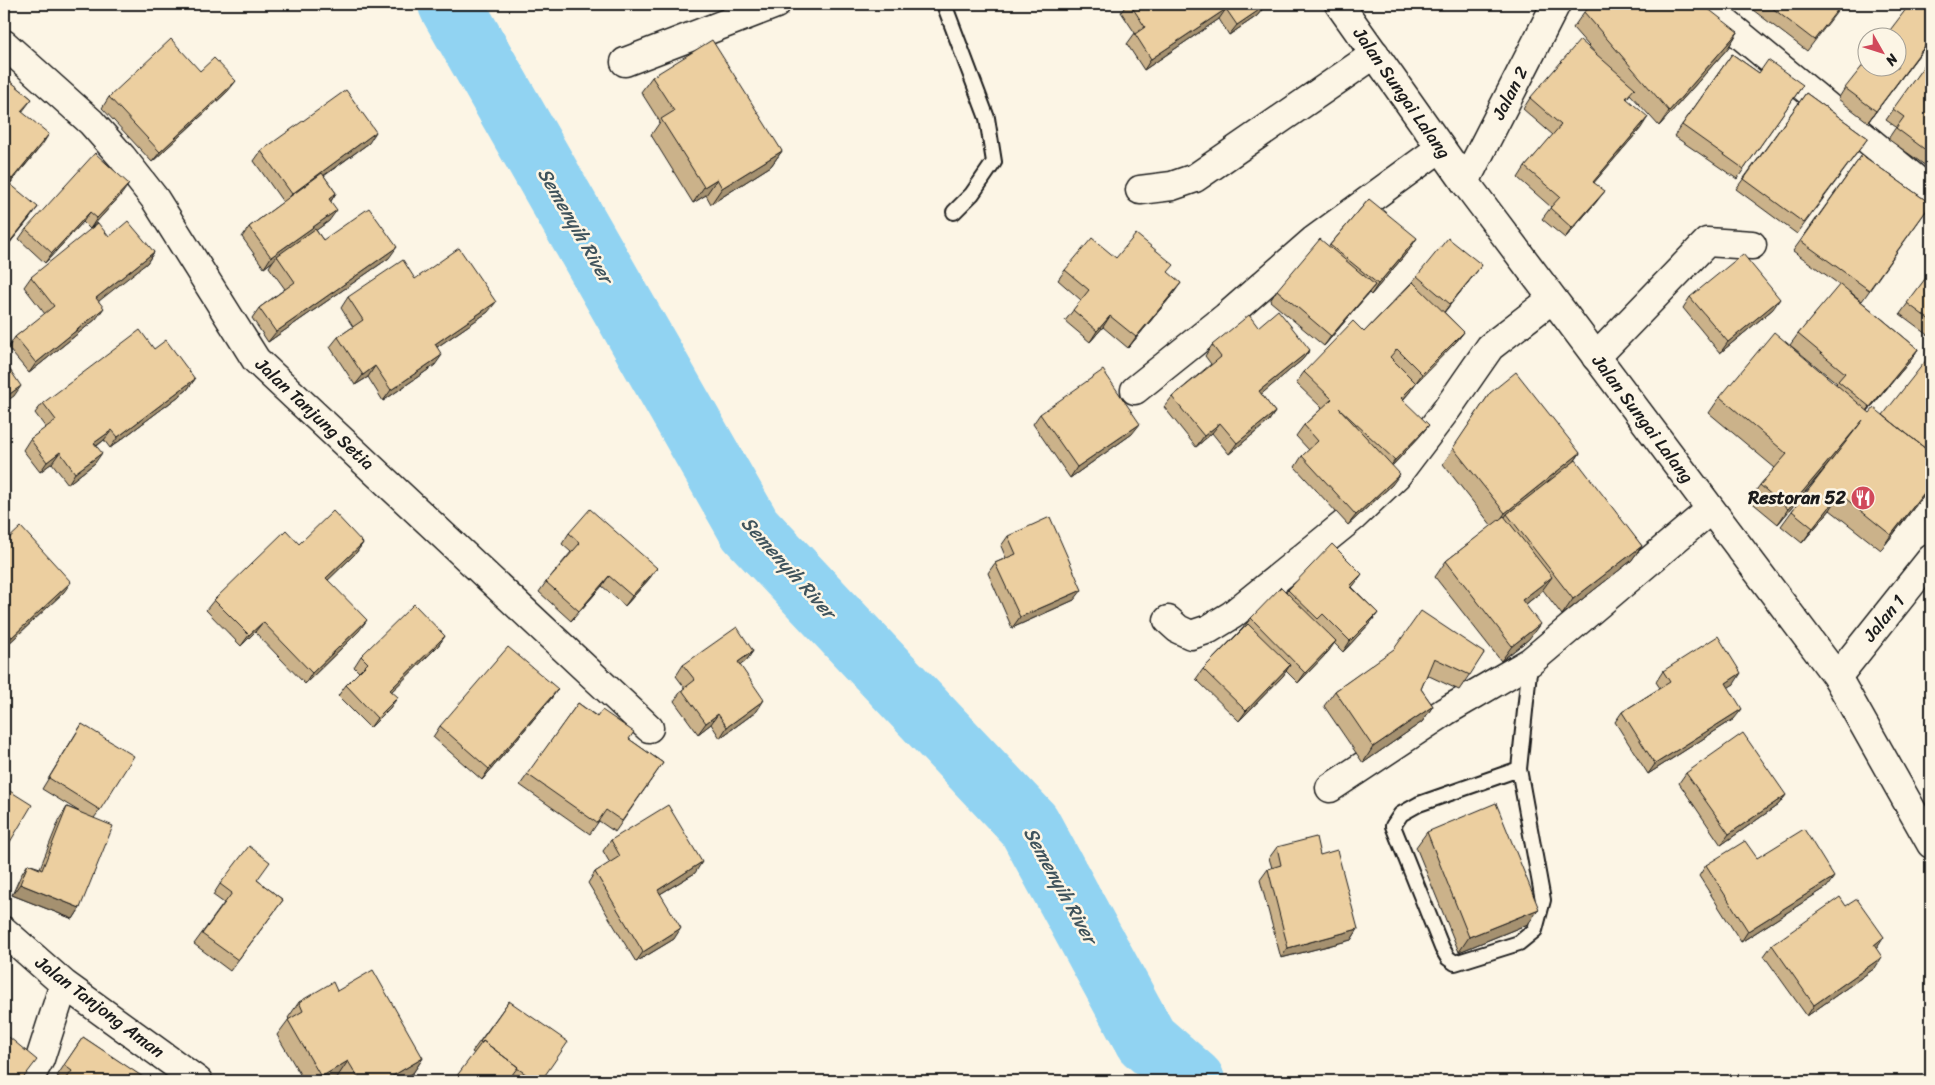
<svg xmlns="http://www.w3.org/2000/svg" width="1935" height="1085" font-family="Sriracha,sans-serif">
<style>
.lines{fill:none;stroke-linecap:round;stroke-linejoin:round}
.river{stroke:#91d3f2;stroke-width:64}
.lane-casing{stroke:#1c1c1c;stroke-width:18}
.street-casing{stroke:#1c1c1c;stroke-width:31}
.secondary-casing{stroke:#1c1c1c;stroke-width:31}
.lane{stroke:#fcf5e5;stroke-width:14}
.street{stroke:#fcf5e5;stroke-width:28}
.secondary{stroke:#fcf5e5;stroke-width:28}
.wall{fill:#cbb28a;stroke:#1c1c1c}
.shaded-wall{fill:#a59170;stroke:#1c1c1c}
.building{fill:#eccfa0;stroke:#1c1c1c}
.labels{text-anchor:middle;stroke-width:5;stroke-linejoin:round;paint-order:stroke}
.street-label{font-size:18px;fill:#1c1c1c;stroke:#fcf5e5}
.poi-label{font-size:18px;font-weight:bold;fill:#1c1c1c;stroke:#fcf5e5;text-anchor:end}
.water-label{font-size:19px;font-style:italic;fill:#3f535c;stroke:#fcf5e5}
</style>
<rect width="100%" height="100%" fill="#fcf5e5"/>
<filter id="ink" filterUnits="userSpaceOnUse"><feTurbulence type="fractalNoise" baseFrequency=".02" numOctaves="2"/><feDisplacementMap in="SourceGraphic" scale="10" xChannelSelector="R" yChannelSelector="G"/><feConvolveMatrix kernelMatrix="1 2 1 2 8 2 1 2 1" color-interpolation-filters="sRGB"/></filter>
<g filter="url(#ink)">
<g class="lines">
<path class="river" d="M 450,4 L 750,529 L 1029,825 L 1146,1040 L 1193,1081"/>
<defs>
<path id="lane" d="M 944,4 L 987,118 L 994,162 L 972,194 L 954,212
M 1519,769 L 1419,804 L 1401,814 L 1393,826 L 1442,948 L 1448,958 L 1455,963 L 1519,943 L 1535,930 L 1543,900 L 1519,769 L 1530,662"/>
<path id="street" d="M 1703,4 L 1931,192
M 4,44 L 91,122 L 122,157 L 155,199 L 256,360 L 649,728
M 625,62 L 776,4
M 1465,182 L 1556,4
M 1140,190 L 1172,186 L 1195,178 L 1375,54
M 1596,357 L 1707,242 L 1752,245
M 1135,390 L 1226,317 L 1314,240 L 1440,148
M 1168,620 L 1178,629 L 1191,635 L 1209,629 L 1232,615 L 1353,517 L 1397,475 L 1447,409 L 1490,347 L 1552,299
M 1837,677 L 1931,559
M 1330,788 L 1446,711 L 1530,662 L 1710,510
M 4,931 L 64,984 L 198,1081
M 28,1081 L 40,1059 L 64,984"/>
<path id="secondary" d="M 1339,4 L 1465,182 L 1837,677 L 1931,844"/>
</defs>
<use href="#lane" class="lane-casing"/>
<use href="#street" class="street-casing"/>
<use href="#secondary" class="secondary-casing"/>
<use href="#lane" class="lane"/>
<use href="#street" class="street"/>
<use href="#secondary" class="secondary"/>
</g>
<path class="wall" d="M 1127,4 L 1263,4 L 1265,6 L 1257,16 L 1229,35 L 1219,19 L 1144,70 L 1127,44 L 1135,33 L 1121,12 Z
M 1745,4 L 1843,4 L 1807,51 Z
M 1584,12 L 1738,32 L 1728,48 L 1659,126 L 1630,94 L 1627,99 L 1641,128 L 1594,182 L 1597,201 L 1565,238 L 1542,219 L 1551,207 L 1518,178 L 1525,167 L 1553,135 L 1523,109 L 1530,98 L 1596,54 L 1573,28 Z
M 1931,39 L 1868,122 L 1838,99 L 1845,88 Z
M 1732,54 L 1759,73 L 1803,85 L 1737,179 L 1674,136 Z
M 1931,56 L 1931,159 L 1926,166 L 1888,139 L 1896,127 L 1886,120 Z
M 200,71 L 228,91 L 152,162 L 102,108 L 109,97 Z
M 4,76 L 32,99 L 22,112 L 42,145 L 10,184 L 30,218 L 4,250 Z
M 652,77 L 782,151 L 771,166 L 711,204 L 706,195 L 693,203 L 651,135 L 660,122 L 641,92 Z
M 1806,93 L 1868,138 L 1797,234 L 1736,189 Z
M 369,143 L 324,176 L 336,193 L 331,201 L 329,221 L 316,230 L 323,240 L 389,258 L 268,342 L 252,318 L 259,308 L 285,289 L 269,267 L 273,261 L 264,268 L 242,237 L 249,227 L 283,202 L 254,161 L 261,151 Z
M 1862,155 L 1931,204 L 1862,301 L 1850,292 L 1918,349 L 1911,360 L 1868,411 L 1931,486 L 1881,550 L 1830,510 L 1802,543 L 1781,526 L 1792,511 L 1834,457 L 1778,524 L 1749,500 L 1760,485 L 1775,468 L 1709,413 L 1720,397 L 1836,384 L 1837,383 L 1790,345 L 1798,334 L 1840,285 L 1793,251 Z
M 121,195 L 90,229 L 83,222 L 45,263 L 19,239 L 26,229 Z
M 1369,199 L 1410,249 L 1371,295 L 1369,293 L 1324,346 L 1270,301 L 1277,290 L 1329,246 Z
M 109,237 L 154,252 L 147,263 L 98,301 L 96,319 L 29,373 L 8,348 L 15,337 L 45,314 L 24,287 L 31,277 Z
M 1116,258 L 1169,273 L 1173,294 L 1128,348 L 1103,327 L 1090,342 L 1065,321 L 1081,300 L 1058,280 L 1065,270 Z
M 1931,271 L 1931,337 L 1900,314 Z
M 1474,275 L 1444,312 L 1464,332 L 1456,342 L 1416,382 L 1409,393 L 1403,400 L 1421,435 L 1392,466 L 1392,485 L 1348,525 L 1295,467 L 1302,456 L 1309,450 L 1296,436 L 1304,425 L 1322,408 L 1296,383 L 1304,372 L 1364,332 L 1412,282 L 1417,276 Z
M 415,279 L 488,312 L 437,347 L 435,365 L 383,401 L 368,377 L 355,385 L 330,347 L 338,337 L 353,327 L 341,308 L 348,297 Z
M 1690,297 L 1773,309 L 1720,353 L 1683,308 Z
M 1258,327 L 1310,350 L 1302,360 L 1261,394 L 1275,412 L 1268,422 L 1229,454 L 1212,433 L 1196,447 L 1164,407 L 1172,397 L 1211,364 L 1205,356 L 1212,345 Z
M 154,349 L 195,379 L 187,390 L 110,448 L 104,440 L 97,446 L 95,463 L 68,484 L 52,463 L 40,472 L 23,450 L 30,439 L 46,428 L 35,413 L 43,403 Z
M 1490,393 L 1580,453 L 1574,462 L 1642,546 L 1631,561 L 1562,615 L 1543,590 L 1541,592 L 1525,605 L 1529,639 L 1501,661 L 1435,577 L 1446,561 L 1492,526 L 1443,464 Z
M 1040,414 L 1132,434 L 1070,478 L 1033,424 Z
M 569,533 L 657,568 L 649,579 L 625,606 L 602,586 L 571,621 L 539,592 L 546,582 L 571,552 L 562,544 Z
M 1008,536 L 1074,600 L 1012,628 L 988,573 L 995,563 L 1006,558 L 1001,546 Z
M 4,543 L 64,592 L 5,647 L 4,646 Z
M 363,543 L 356,553 L 328,580 L 359,631 L 305,684 L 255,632 L 241,646 L 206,610 L 214,600 L 299,544 Z
M 1354,585 L 1352,587 L 1378,613 L 1370,623 L 1343,652 L 1334,643 L 1328,652 L 1298,683 L 1286,671 L 1283,676 L 1239,721 L 1196,679 L 1203,669 L 1243,628 L 1251,618 L 1286,592 L 1288,590 Z
M 445,636 L 438,646 L 392,691 L 390,708 L 370,728 L 338,696 L 346,685 L 359,672 L 354,667 L 361,656 Z
M 1394,650 L 1484,653 L 1459,690 L 1427,675 L 1421,689 L 1433,706 L 1422,722 L 1363,763 L 1324,706 L 1335,691 Z
M 753,651 L 746,661 L 740,665 L 757,711 L 720,738 L 711,724 L 698,734 L 674,701 L 682,690 L 685,688 L 676,676 L 683,665 Z
M 1663,671 L 1734,684 L 1728,687 L 1734,719 L 1648,774 L 1615,722 L 1622,712 L 1660,688 L 1656,682 Z
M 558,689 L 550,700 L 482,780 L 433,737 L 440,726 Z
M 578,703 L 663,763 L 615,832 L 599,821 L 590,834 L 520,785 Z
M 82,724 L 100,810 L 94,818 L 80,908 L 73,919 L 12,895 L 21,875 L 28,864 L 40,868 L 60,818 L 67,807 L 80,812 L 42,789 L 75,735 Z
M 1686,773 L 1786,795 L 1778,805 L 1721,845 L 1679,783 Z
M 1427,832 L 1528,924 L 1459,952 L 1416,847 Z
M 611,840 L 695,873 L 660,894 L 674,939 L 636,962 L 588,883 L 595,872 L 610,863 L 603,851 Z
M 1277,847 L 1320,855 L 1358,929 L 1351,940 L 1281,958 L 1260,880 L 1268,869 L 1272,868 L 1269,858 Z
M 1757,858 L 1827,887 L 1741,942 L 1699,876 L 1706,865 Z
M 257,880 L 283,900 L 230,971 L 194,944 L 224,903 L 213,895 L 220,884 Z
M 1772,945 L 1876,948 L 1875,968 L 1807,1016 L 1764,956 Z
M 337,991 L 423,1058 L 413,1073 L 399,1081 L 341,1081 L 338,1076 L 329,1081 L 304,1081 L 277,1035 L 289,1019 L 288,1018 L 299,1002 Z
M 509,1001 L 541,1081 L 513,1081 L 510,1079 L 509,1080 L 472,1052 Z
M 83,1037 L 148,1081 L 64,1081 L 57,1076 Z"/>
<path class="shaded-wall" d="M 1265,6 L 1257,16 L 1229,35 L 1237,25 Z
M 1226,9 L 1219,19 L 1144,70 L 1151,59 Z
M 1738,32 L 1728,48 L 1659,126 L 1669,111 Z
M 1931,38 L 1931,39 L 1868,122 L 1876,111 Z
M 236,81 L 228,91 L 152,162 L 160,152 Z
M 1648,117 L 1641,128 L 1586,192 L 1593,182 Z
M 376,132 L 369,143 L 284,204 L 292,194 Z
M 49,134 L 42,145 L 5,189 L 12,179 Z
M 782,151 L 771,166 L 711,204 L 722,188 Z
M 717,179 L 706,195 L 693,203 L 704,187 Z
M 129,184 L 121,195 L 90,229 L 97,218 Z
M 1605,191 L 1597,201 L 1565,238 L 1572,228 Z
M 336,193 L 329,204 L 329,199 Z
M 38,207 L 30,218 L 4,250 L 4,249 Z
M 337,210 L 329,221 L 278,258 L 277,256 L 273,261 L 264,268 L 271,257 Z
M 90,212 L 83,222 L 45,263 L 52,253 Z
M 1417,238 L 1410,249 L 1371,295 L 1378,284 Z
M 397,247 L 389,258 L 268,342 L 276,332 Z
M 154,252 L 147,263 L 89,309 L 96,298 Z
M 1482,265 L 1474,275 L 1443,314 L 1450,304 Z
M 1181,283 L 1173,294 L 1128,348 L 1136,337 Z
M 1375,285 L 1367,295 L 1324,346 L 1331,336 Z
M 1780,299 L 1773,309 L 1720,353 L 1728,342 Z
M 496,302 L 488,312 L 427,354 L 435,344 Z
M 104,308 L 96,319 L 29,373 L 36,363 Z
M 1110,316 L 1103,327 L 1090,342 L 1097,331 Z
M 1464,332 L 1456,342 L 1415,384 L 1422,374 Z
M 1918,349 L 1911,360 L 1862,417 L 1870,407 Z
M 1310,350 L 1302,360 L 1252,402 L 1259,391 Z
M 442,355 L 435,365 L 383,401 L 391,390 Z
M 375,366 L 368,377 L 355,385 L 363,375 Z
M 195,379 L 187,390 L 110,448 L 118,437 Z
M 1416,383 L 1409,393 L 1394,409 L 1401,398 Z
M 21,386 L 14,396 L 4,403 L 4,398 Z
M 1275,412 L 1268,422 L 1229,454 L 1237,443 Z
M 1863,420 L 1852,436 L 1778,524 L 1788,509 Z
M 1220,423 L 1212,433 L 1196,447 L 1204,436 Z
M 1140,424 L 1132,434 L 1070,478 L 1077,467 Z
M 1429,425 L 1421,435 L 1387,471 L 1395,460 Z
M 112,430 L 104,440 L 87,453 L 94,443 Z
M 60,452 L 52,463 L 40,472 L 47,462 Z
M 102,453 L 95,463 L 68,484 L 75,473 Z
M 1580,453 L 1570,468 L 1507,514 L 1501,523 L 1494,529 L 1505,513 Z
M 1400,474 L 1392,485 L 1348,525 L 1356,515 Z
M 1931,484 L 1931,486 L 1881,550 L 1891,535 Z
M 1840,494 L 1830,510 L 1802,543 L 1813,528 Z
M 363,543 L 356,553 L 319,589 L 326,578 Z
M 1642,546 L 1631,561 L 1562,615 L 1573,599 Z
M 657,568 L 649,579 L 625,606 L 632,596 Z
M 1362,574 L 1354,585 L 1343,596 L 1350,586 Z
M 609,576 L 602,586 L 571,621 L 579,611 Z
M 1552,577 L 1541,592 L 1511,616 L 1522,600 Z
M 71,582 L 64,592 L 5,647 L 12,637 Z
M 1082,590 L 1074,600 L 1012,628 L 1020,617 Z
M 1378,613 L 1370,623 L 1343,652 L 1350,641 Z
M 367,620 L 359,631 L 305,684 L 312,673 Z
M 263,622 L 255,632 L 241,646 L 249,635 Z
M 1540,624 L 1529,639 L 1501,661 L 1512,646 Z
M 445,636 L 438,646 L 383,700 L 390,690 Z
M 1336,641 L 1328,652 L 1298,683 L 1305,673 Z
M 753,651 L 746,661 L 730,673 L 738,662 Z
M 1290,665 L 1283,676 L 1239,721 L 1246,711 Z
M 1741,673 L 1734,684 L 1718,694 L 1726,683 Z
M 558,689 L 550,700 L 482,780 L 489,769 Z
M 398,697 L 390,708 L 370,728 L 377,718 Z
M 764,700 L 757,711 L 720,738 L 727,727 Z
M 1433,706 L 1422,722 L 1363,763 L 1373,747 Z
M 1742,709 L 1734,719 L 1648,774 L 1655,764 Z
M 718,714 L 711,724 L 698,734 L 706,723 Z
M 1786,795 L 1778,805 L 1721,845 L 1729,834 Z
M 702,862 L 695,873 L 650,900 L 658,890 Z
M 1834,877 L 1827,887 L 1741,942 L 1748,931 Z
M 20,884 L 80,908 L 73,919 L 12,895 Z
M 1539,909 L 1528,924 L 1459,952 L 1469,937 Z
M 681,928 L 674,939 L 636,962 L 643,952 Z
M 1358,929 L 1351,940 L 1281,958 L 1288,948 Z
M 1884,937 L 1877,948 L 1866,955 L 1874,945 Z
M 1882,957 L 1875,968 L 1807,1016 L 1814,1005 Z
M 423,1058 L 413,1073 L 399,1081 L 384,1081 Z
M 348,1061 L 338,1076 L 329,1081 L 318,1081 L 321,1077 Z"/>
<path class="building" d="M 1130,4 L 1263,4 L 1265,6 L 1237,25 L 1226,9 L 1151,59 L 1135,34 L 1145,27 Z
M 1595,4 L 1702,4 L 1738,32 L 1669,111 L 1584,12 Z
M 1767,4 L 1842,4 L 1814,40 Z
M 1910,4 L 1931,4 L 1931,38 L 1876,111 L 1845,88 L 1868,59 L 1868,68 L 1898,68 L 1898,38 L 1884,38 Z
M 171,39 L 200,71 L 214,58 L 236,81 L 160,152 L 109,97 Z
M 712,40 L 782,151 L 722,188 L 717,179 L 704,187 L 661,119 L 674,111 L 652,77 Z
M 1580,40 L 1635,88 L 1626,98 L 1648,117 L 1593,182 L 1605,191 L 1572,228 L 1550,208 L 1560,197 L 1525,167 L 1561,125 L 1530,98 Z
M 1732,54 L 1759,73 L 1768,60 L 1803,85 L 1744,169 L 1682,125 Z
M 1931,56 L 1931,154 L 1896,128 L 1904,117 L 1893,109 Z
M 4,76 L 32,99 L 21,111 L 49,134 L 12,179 L 4,172 Z
M 346,90 L 376,132 L 292,194 L 261,151 Z
M 1806,93 L 1868,138 L 1804,223 L 1744,179 Z
M 95,153 L 129,184 L 97,218 L 90,212 L 52,253 L 26,229 Z
M 1862,155 L 1931,204 L 1869,290 L 1801,241 Z
M 322,173 L 336,193 L 329,199 L 337,210 L 271,257 L 249,227 Z
M 9,183 L 38,207 L 4,249 L 4,189 Z
M 1369,199 L 1417,238 L 1378,284 L 1330,245 Z
M 369,208 L 397,247 L 276,332 L 259,308 L 295,282 L 277,256 L 315,229 L 323,240 Z
M 128,221 L 154,252 L 96,298 L 104,308 L 36,363 L 15,337 L 54,306 L 31,277 L 98,223 L 109,237 Z
M 1136,234 L 1174,265 L 1168,272 L 1181,283 L 1136,337 L 1110,316 L 1097,331 L 1073,310 L 1089,290 L 1065,270 L 1092,238 L 1116,258 Z
M 1448,238 L 1482,265 L 1450,304 L 1417,276 Z
M 1320,239 L 1375,285 L 1331,336 L 1277,290 Z
M 459,248 L 496,302 L 435,344 L 442,355 L 391,390 L 375,366 L 363,375 L 338,337 L 363,320 L 348,297 L 403,260 L 415,279 Z
M 1743,254 L 1780,299 L 1728,342 L 1690,297 Z
M 1931,271 L 1931,321 L 1907,303 Z
M 1413,282 L 1464,332 L 1422,374 L 1397,349 L 1390,357 L 1416,383 L 1401,398 L 1429,425 L 1395,460 L 1339,408 L 1400,474 L 1356,515 L 1302,456 L 1318,441 L 1304,425 L 1332,399 L 1304,372 L 1353,321 L 1364,332 Z
M 1840,284 L 1918,349 L 1870,407 L 1838,381 L 1845,373 L 1798,334 Z
M 1278,310 L 1310,350 L 1259,391 L 1275,412 L 1237,443 L 1220,423 L 1204,436 L 1172,397 L 1221,357 L 1212,345 L 1249,315 L 1258,327 Z
M 140,330 L 154,349 L 166,340 L 195,379 L 118,437 L 112,430 L 94,443 L 102,453 L 75,473 L 60,452 L 47,462 L 30,439 L 56,420 L 43,403 Z
M 1774,332 L 1870,413 L 1874,408 L 1931,453 L 1931,484 L 1891,535 L 1840,494 L 1813,528 L 1792,511 L 1863,420 L 1788,509 L 1760,485 L 1787,454 L 1720,397 Z
M 1931,354 L 1931,453 L 1883,415 Z
M 4,361 L 21,386 L 4,398 Z
M 1103,370 L 1140,424 L 1077,467 L 1040,414 Z
M 1516,372 L 1580,453 L 1505,513 L 1453,448 L 1490,393 Z
M 1576,460 L 1642,546 L 1573,599 L 1507,514 Z
M 590,509 L 657,568 L 632,596 L 609,576 L 579,611 L 546,582 L 580,543 L 569,533 Z
M 333,511 L 363,543 L 326,578 L 367,620 L 312,673 L 263,622 L 249,635 L 214,600 L 286,530 L 299,544 Z
M 1504,516 L 1552,577 L 1522,600 L 1540,624 L 1512,646 L 1446,561 Z
M 1050,517 L 1082,590 L 1020,617 L 995,563 L 1016,554 L 1008,536 Z
M 21,527 L 71,582 L 12,637 L 4,628 L 4,543 Z
M 1332,544 L 1362,574 L 1350,586 L 1378,613 L 1350,641 L 1323,614 L 1318,619 L 1288,590 Z
M 1281,587 L 1336,641 L 1305,673 L 1251,618 Z
M 414,604 L 445,636 L 390,690 L 398,697 L 377,718 L 346,685 L 368,663 L 361,656 Z
M 1421,611 L 1484,653 L 1470,675 L 1434,658 L 1421,689 L 1433,706 L 1373,747 L 1335,691 L 1394,649 Z
M 1248,624 L 1290,665 L 1246,711 L 1203,669 Z
M 737,627 L 753,651 L 738,662 L 764,700 L 727,727 L 718,714 L 706,723 L 682,690 L 695,680 L 683,665 Z
M 1718,636 L 1741,673 L 1726,683 L 1742,709 L 1655,764 L 1622,712 L 1670,682 L 1663,671 Z
M 508,647 L 558,689 L 489,769 L 440,726 Z
M 578,703 L 597,717 L 602,710 L 634,732 L 629,739 L 663,763 L 622,821 L 606,810 L 597,823 L 527,774 Z
M 82,724 L 134,756 L 100,810 L 49,778 Z
M 1743,733 L 1786,795 L 1729,834 L 1686,773 Z
M 5,788 L 32,805 L 4,852 L 4,791 Z
M 1496,803 L 1539,909 L 1469,937 L 1427,832 Z
M 668,805 L 702,862 L 658,890 L 681,928 L 643,952 L 595,872 L 620,856 L 611,840 Z
M 67,807 L 113,826 L 80,908 L 20,884 L 28,864 L 42,870 Z
M 1804,829 L 1834,877 L 1748,931 L 1706,865 L 1745,841 L 1757,858 Z
M 1316,837 L 1320,855 L 1337,850 L 1358,929 L 1288,948 L 1268,869 L 1281,865 L 1277,847 Z
M 249,846 L 270,862 L 257,880 L 283,900 L 238,960 L 202,934 L 232,893 L 220,884 Z
M 1840,897 L 1846,906 L 1857,899 L 1884,937 L 1874,945 L 1882,957 L 1814,1005 L 1772,945 Z
M 373,970 L 423,1058 L 384,1081 L 360,1081 L 348,1061 L 321,1077 L 288,1020 L 303,1011 L 299,1002 L 333,982 L 337,991 Z
M 509,1001 L 568,1042 L 541,1081 L 536,1081 L 517,1068 L 518,1067 L 483,1041 L 482,1043 L 480,1042 Z
M 4,1033 L 37,1060 L 21,1081 L 4,1081 Z
M 83,1037 L 149,1081 L 65,1081 L 72,1071 L 64,1065 Z
M 483,1041 L 518,1067 L 508,1080 L 510,1081 L 453,1081 Z"/>
</g>
<defs>
<symbol id="restaurant-disc" viewBox="-11 -11 22 22"><circle r="9.5" fill="#d1495b" stroke="#fcf5e5"/><path d="M-5-6h1v4h1v-4h1v4h1v-4h1v5L-1.5 .5V6h-2V.5L-5-1ZM5-6V6H3V1.5H1.5Q1.5-4 5-6Z" fill="#fff"/></symbol>
</defs>
<g fill-rule="evenodd">
<use href="#restaurant-disc" x="1849" y="484" width="28" height="28"/>
</g>
<g class="labels">
<g class="street-label">
<text transform="translate(1402 93) rotate(55)" y="6">Jalan Sungai Lalang</text>
<text transform="translate(1510 93) rotate(-63)" y="6">Jalan 2</text>
<text transform="translate(315 414) rotate(43)" y="6">Jalan Tanjung Setia</text>
<text transform="translate(1643 419) rotate(53)" y="6">Jalan Sungai Lalang</text>
<text transform="translate(1884 618) rotate(-51)" y="6">Jalan 1</text>
<text transform="translate(100 1007) rotate(37)" y="6">Jalan Tanjong Aman</text>
</g>
<g class="poi-label">
<text x="1846" y="504">Restoran 52</text>
</g>
<g class="water-label">
<text transform="translate(576 225) rotate(60)" y="7">Semenyih River</text>
<text transform="translate(789 567) rotate(48)" y="7">Semenyih River</text>
<text transform="translate(1061 885) rotate(61)" y="7">Semenyih River</text>
</g>
</g>
<rect width="1935" height="1085" fill="none" stroke="#fcf5e5" stroke-width="20"/>
<rect x="10" y="10" width="1915" height="1065" fill="none" stroke="#1c1c1c" stroke-width="2" filter="url(#ink)"/>
<g transform="translate(1882 52) rotate(129)"><circle r="24" fill="#fcf5e5" stroke="#a29e95"/>
<path d="M0-4L9 19L0 12L-9 19Z" fill="#d1495b"/>
<text y="-8" font-size="14" font-weight="bold" text-anchor="middle" fill="#1c1c1c">N</text>
</g>
</svg>
